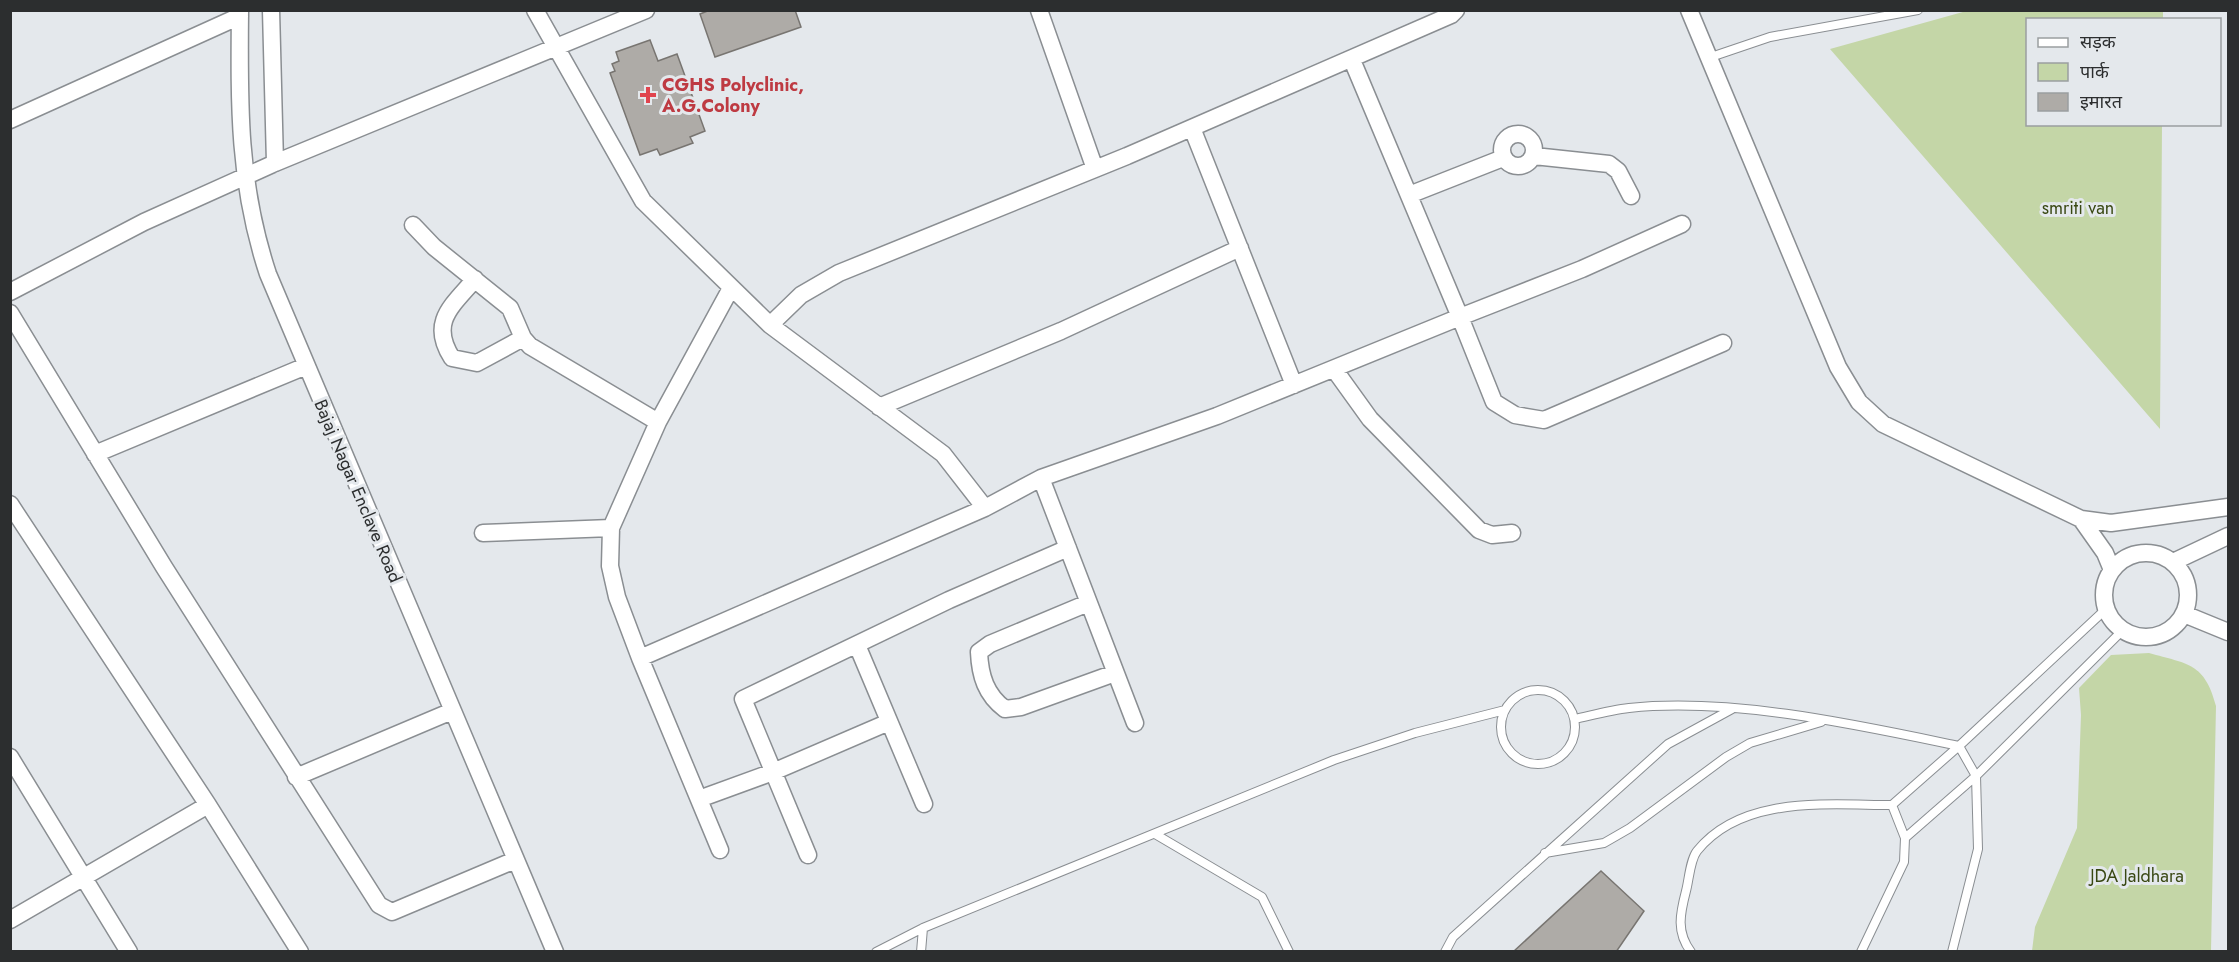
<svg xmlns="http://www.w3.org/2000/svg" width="2239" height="962" font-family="Jost,'Noto Sans Devanagari',sans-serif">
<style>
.green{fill:#c4d6a7}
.building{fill:#aeaba7;stroke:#787571;stroke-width:1.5}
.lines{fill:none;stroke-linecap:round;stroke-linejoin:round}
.service-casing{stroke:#8a8e92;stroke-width:10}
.minor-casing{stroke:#8a8e92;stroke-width:19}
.service{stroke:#fff;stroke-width:8}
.minor{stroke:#fff;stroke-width:16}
.health-dot{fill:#e0444e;stroke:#e4e8ec;stroke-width:2}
.labels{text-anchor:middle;stroke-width:6;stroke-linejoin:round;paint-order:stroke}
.health-label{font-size:18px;font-weight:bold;fill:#be3a42;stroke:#e4e8ec;text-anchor:start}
.park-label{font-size:18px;fill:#394813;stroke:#e4e8ec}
.street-label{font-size:18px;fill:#2c2e2f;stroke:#e4e8ec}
</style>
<rect width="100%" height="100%" fill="#e4e8ec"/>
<path class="green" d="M 1970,10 L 2163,11 L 2163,19 L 2028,20 L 2028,124 L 2162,125 L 2160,429 L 1830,49 Z
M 2149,653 C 2188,664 2205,663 2216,706 L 2211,951 L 2032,951 L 2035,927 L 2077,828 L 2081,715 L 2079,688 L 2111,655 Z"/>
<path class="building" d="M 710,10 L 795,10 L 801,27 L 715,57 L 700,14 Z
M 650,40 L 658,61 L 677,54 L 705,131 L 690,137 L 693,143 L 660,155 L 657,149 L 640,155 L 610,73 L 615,71 L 612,64 L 619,61 L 616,52 Z
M 1601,871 L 1644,911 L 1616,952 L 1513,952 Z"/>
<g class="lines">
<defs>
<path id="service" d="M 1708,58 L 1770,37 L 1918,10
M1501 727a37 37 0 1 1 74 0a37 37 0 1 1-74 0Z
M 1575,719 C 1593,715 1611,710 1629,708 C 1732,697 1858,725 1959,746 L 1976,776 L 1978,849 L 1952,952
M 1155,834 L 1262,897 L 1289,952
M 1905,838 L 1976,776 L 2123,630
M 1545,853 L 1604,843 L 1630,828 L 1726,757 L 1750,743 L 1821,722
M 876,952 L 923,928 L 1334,760 L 1415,733 L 1505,710
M 921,952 L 923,928
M 1445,952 L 1453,937 L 1668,744 L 1732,709
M 1691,952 C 1676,932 1680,914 1686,891 C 1689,880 1690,860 1697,851 C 1742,795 1827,805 1892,805 L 1959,746 L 2106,609
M 1861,952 L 1904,862 L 1905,838 L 1892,805"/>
<path id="minor" d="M 240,10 C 239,104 238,184 268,274 L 555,952
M 271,10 L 275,163
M 535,10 L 643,201 L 770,325 L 943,454 L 985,508
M 1039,10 L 1095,169
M 1689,10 L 1838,367 L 1859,402 L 1883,424 L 2081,519 L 2111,523 L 2228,507
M 10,120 L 240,16
M 1192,128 L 1294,385
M1502 150a16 16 0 1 1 32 0a16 16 0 1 1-32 0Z
M 1534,156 L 1609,164 L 1618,171 L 1631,196
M 1409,195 L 1503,158
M 1682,224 L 1582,269 L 1460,317 L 1494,402 L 1515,415 L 1544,420 L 1723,343
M 413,225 L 434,247 L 510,308 L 523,338 L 530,346 L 658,422
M 475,279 C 452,306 429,322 452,358 L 477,363 L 523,338
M 10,292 L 144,222 L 275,163 L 646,10
M 10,313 L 164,567 L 379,905 L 392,912 L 515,860
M 770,325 L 801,295 L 839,273 L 1127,156 L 1451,15 L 1456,10
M 1334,369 L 1370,419 L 1479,530 L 1492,535 L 1512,533
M 879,407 L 1061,331 L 1240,248
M 95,454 L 306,366
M 1041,478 L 1135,723
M 10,504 L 208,805 L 300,952
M 2081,519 L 2105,553 L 2112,570
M 611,528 L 610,566 L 617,597 L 640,658 L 720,850
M 483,533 L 611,528 L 658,422 L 731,288
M2104 595a42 42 0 1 1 84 0a42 42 0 1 1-84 0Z
M 2173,562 L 2228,536
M 1088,603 L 990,644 L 979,652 C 980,676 986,695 1005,709 L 1021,707 L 1115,673
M 2184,614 L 2228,632
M 857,645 L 924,804
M 640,658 L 985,508 L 1041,478 L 1217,416 L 1460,317 L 1352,60
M 10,757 L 129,952
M 296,777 L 452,711
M 699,799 L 773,772 L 889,722
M 808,855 L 743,699 L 949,600 L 1068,548
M 10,920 L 208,805"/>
</defs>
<use href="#service" class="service-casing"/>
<use href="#minor" class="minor-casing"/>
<use href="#service" class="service"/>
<use href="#minor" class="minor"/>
</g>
<path class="health-dot" d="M645 86h6v6h6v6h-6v6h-6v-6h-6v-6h6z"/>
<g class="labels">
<g class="health-label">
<text x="662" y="91">CGHS Polyclinic,<tspan x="662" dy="21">A.G.Colony</tspan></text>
</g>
<g class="park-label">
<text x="2078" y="214">smriti van</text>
<text x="2137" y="882">JDA Jaldhara</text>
</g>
<g class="street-label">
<text transform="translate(358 491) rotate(67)" y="6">Bajaj Nagar Enclave Road</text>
</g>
</g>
<rect width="2239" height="962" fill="none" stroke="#2c2e2f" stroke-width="24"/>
<rect x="2026" y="18" width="195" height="108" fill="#e4e8ec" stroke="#9a9ea0" stroke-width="1.5"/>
<rect x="2038" y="38" width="30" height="9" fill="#ffffff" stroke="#9a9ea0" stroke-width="1.5"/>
<text x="2080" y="48" font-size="18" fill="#2c2e2f">सड़क</text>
<rect x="2038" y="63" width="30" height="18" fill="#c4d6a7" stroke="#9a9ea0" stroke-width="1.5"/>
<text x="2080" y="78" font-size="18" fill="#2c2e2f">पार्क</text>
<rect x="2038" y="93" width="30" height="18" fill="#aeaba7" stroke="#9a9ea0" stroke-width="1.5"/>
<text x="2080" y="108" font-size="18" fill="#2c2e2f">इमारत</text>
</svg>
